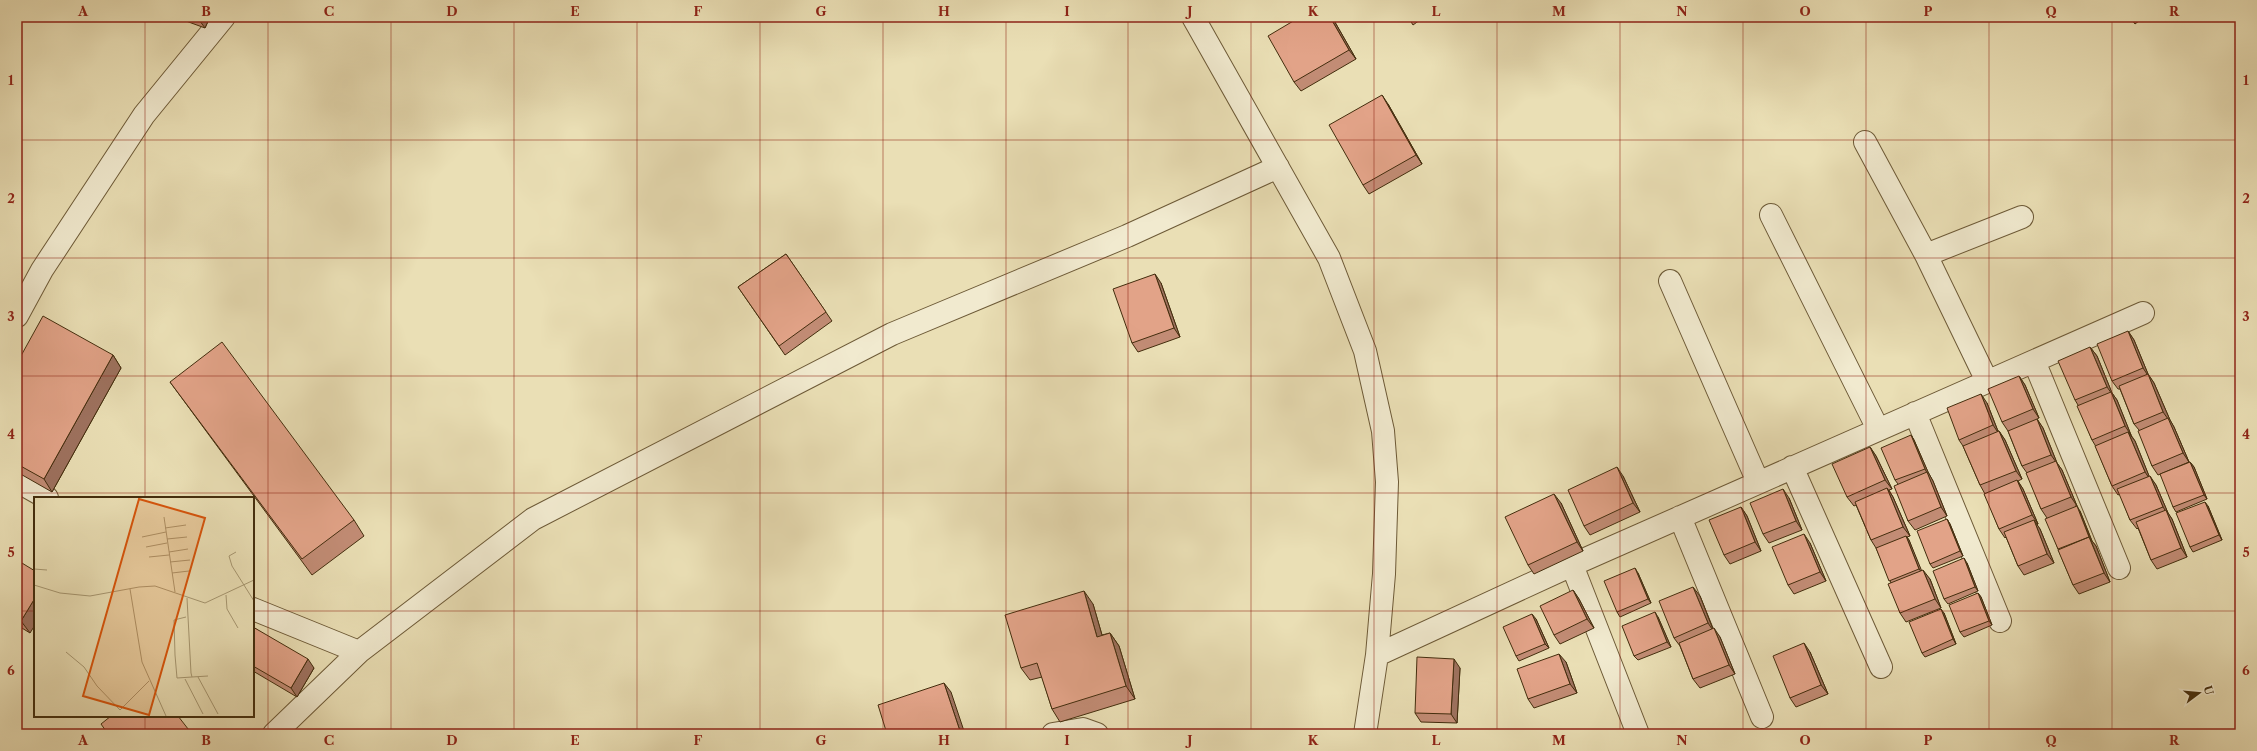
<svg xmlns="http://www.w3.org/2000/svg" width="2257" height="751" font-family="'Libre Caslon Text',serif">
<style>
.lines{fill:none;stroke-linecap:round;stroke-linejoin:round}
.street-casing{stroke:#6d5a37;stroke-width:24}
.street{stroke:#f1eacf;stroke-width:22}
.wall{fill:#c28c75;stroke:#432d0d}
.shaded-wall{fill:#9e725f;stroke:#432d0d}
.building{fill:#e2a388;stroke:#432d0d}
.grid{fill:none;stroke:#8f2418;stroke-width:1;stroke-opacity:0.55}
.inset-road{fill:none;stroke:#a79872;stroke-width:1}
.view{fill:#d8550c;fill-opacity:0.15;stroke:#d8550c;stroke-width:2}
.inset-edge{fill:none;stroke:#432d0d;stroke-width:2}
.neatline{fill:none;stroke:#8f2418;stroke-width:1.5}
.grid-label{font-size:13px;text-anchor:middle;font-weight:bold;fill:#8f2418}
</style>
<rect width="100%" height="100%" fill="#eadfb5"/>
<filter id="stains"><feTurbulence type="fractalNoise" baseFrequency=".005" numOctaves="4"/><feColorMatrix values="0 0 0 0 .2 0 0 0 0 .09 0 0 0 0 .02 0 0 0 .5 -.17"/></filter>
<radialGradient id="worn" r=".72"><stop offset=".6" stop-color="#630" stop-opacity="0"/><stop offset="1" stop-color="#630" stop-opacity=".3"/></radialGradient>
<g class="lines">
<defs>
<path id="street" d="M 1193,17 L 1329,258 L 1365,351 L 1383,431 L 1387,482 L 1384,574 L 1377,655 L 1365,734
M 1865,142 L 1926,255 L 1987,381
M 1771,215 L 1878,429
M 1926,255 L 2022,217
M 1670,281 L 1758,482
M 17,316 L 42,270 L 144,115 L 224,17
M 2034,361 L 2119,568
M 1915,413 L 2000,621
M 1792,467 L 1881,667
M 17,481 L 47,498
M 1680,517 L 1762,717
M 1572,565 L 1638,734
M 253,609 L 359,652
M 1377,655 L 1572,565 L 2143,313
M 274,734 L 359,652 L 533,519 L 892,334 L 1127,236 L 1278,167
M 1053,734 L 1083,729 L 1097,734"/>
</defs>
<use href="#street" class="street-casing"/>
<use href="#street" class="street"/>
</g>
<path class="wall" d="M 175,17 L 210,17 L 205,28 Z
M 1332,17 L 1356,59 L 1301,91 L 1294,82 Z
M 1408,17 L 1424,17 L 1413,25 Z
M 2130,17 L 2144,17 L 2135,24 Z
M 1388,104 L 1422,164 L 1369,194 L 1363,185 Z
M 786,254 L 832,321 L 785,355 L 738,287 Z
M 1161,283 L 1180,337 L 1138,352 L 1132,343 Z
M 2128,331 L 2134,340 L 2148,374 L 2154,383 L 2170,420 L 2174,427 L 2189,462 L 2158,475 L 2152,466 L 2139,430 L 2134,424 L 2120,389 L 2118,389 L 2112,381 Z
M 2090,347 L 2097,356 L 2112,393 L 2117,400 L 2131,435 L 2135,441 L 2149,476 L 2156,485 L 2168,513 L 2172,519 L 2187,557 L 2157,569 L 2151,560 L 2138,528 L 2137,529 L 2130,520 L 2120,494 L 2118,495 L 2112,486 L 2095,445 L 2092,440 L 2078,405 L 2075,400 Z
M 113,355 L 121,368 L 52,492 L 17,472 L 17,363 Z
M 2019,376 L 2025,385 L 2039,418 L 2037,419 L 2043,428 L 2057,463 L 2062,470 L 2077,506 L 2075,506 L 2080,511 L 2092,541 L 2096,546 L 2110,582 L 2079,594 L 2073,585 L 2058,549 L 2047,518 L 2041,509 L 2027,473 L 2022,466 L 2008,431 L 2002,422 Z
M 170,382 L 354,520 L 364,536 L 312,575 Z
M 1987,403 L 1998,431 L 1999,431 L 2005,440 L 2022,479 L 2018,481 L 2023,489 L 2038,524 L 2037,525 L 2040,529 L 2054,563 L 2024,575 L 2018,566 L 2006,537 L 2005,538 L 1999,529 L 1985,494 L 1980,485 L 1963,446 L 1959,440 Z
M 1911,435 L 1914,440 L 1928,472 L 1933,481 L 1947,516 L 1915,530 L 1908,521 L 1898,484 L 1895,480 Z
M 1870,447 L 1876,456 L 1892,489 L 1889,490 L 1893,497 L 1910,536 L 1907,537 L 1909,540 L 1921,571 L 1930,579 L 1941,608 L 1906,622 L 1900,613 L 1891,583 L 1876,548 L 1871,540 L 1856,505 L 1854,506 L 1847,497 Z
M 2190,462 L 2194,467 L 2207,499 L 2176,512 L 2173,507 Z
M 1623,476 L 1640,512 L 1590,535 L 1584,526 Z
M 1789,498 L 1802,530 L 1769,543 L 1763,534 Z
M 1561,503 L 1583,551 L 1534,574 L 1528,565 Z
M 2208,506 L 2222,540 L 2193,552 L 2190,547 Z
M 1741,507 L 1747,516 L 1761,551 L 1730,564 L 1724,555 Z
M 1947,519 L 1950,524 L 1963,556 L 1933,568 L 1930,564 Z
M 1810,543 L 1826,581 L 1794,594 L 1788,585 Z
M 17,560 L 30,633 L 17,625 Z
M 1967,563 L 1978,591 L 1948,604 L 1944,599 Z
M 1638,573 L 1651,603 L 1620,617 L 1617,612 Z
M 1573,590 L 1579,599 L 1594,628 L 1560,644 L 1554,635 Z
M 1978,593 L 1981,597 L 1992,625 L 1964,637 L 1960,632 Z
M 1700,596 L 1713,629 L 1720,637 L 1735,674 L 1700,688 L 1693,679 L 1680,646 L 1674,638 Z
M 1093,604 L 1102,635 L 1110,633 L 1119,646 L 1135,699 L 1060,722 L 1052,709 L 1042,677 L 1030,680 L 1021,668 Z
M 1944,613 L 1956,644 L 1925,657 L 1922,653 Z
M 1658,617 L 1671,647 L 1638,660 L 1634,656 Z
M 1536,619 L 1549,648 L 1519,661 L 1516,656 Z
M 253,627 L 314,668 L 297,697 L 253,671 Z
M 1810,652 L 1828,694 L 1796,707 L 1790,698 Z
M 1566,662 L 1577,693 L 1534,708 L 1528,699 Z
M 1460,668 L 1457,723 L 1421,722 L 1415,713 Z"/>
<path class="shaded-wall" d="M 197,17 L 210,17 L 205,28 Z
M 1330,17 L 1332,17 L 1356,59 L 1349,50 Z
M 1382,95 L 1388,104 L 1422,164 L 1416,155 Z
M 1155,274 L 1161,283 L 1180,337 L 1174,328 Z
M 2128,331 L 2134,340 L 2148,374 L 2154,383 L 2170,420 L 2174,427 L 2189,462 L 2183,453 L 2168,419 L 2163,412 L 2149,377 L 2143,368 Z
M 2090,347 L 2097,356 L 2112,393 L 2117,400 L 2131,435 L 2125,426 L 2112,394 L 2107,387 Z
M 113,355 L 121,368 L 52,492 L 44,479 Z
M 2019,376 L 2025,385 L 2039,418 L 2033,409 Z
M 1981,394 L 1987,403 L 1999,434 L 1993,425 Z
M 2037,419 L 2043,428 L 2057,463 L 2062,470 L 2077,506 L 2071,497 L 2056,462 L 2051,455 Z
M 1999,431 L 2005,440 L 2022,479 L 2016,471 Z
M 2128,432 L 2135,441 L 2151,481 L 2145,472 Z
M 1911,435 L 1914,440 L 1928,472 L 1933,481 L 1947,516 L 1941,507 L 1927,473 L 1925,469 Z
M 1870,447 L 1876,456 L 1892,489 L 1885,480 Z
M 2190,462 L 2194,467 L 2207,499 L 2204,495 Z
M 1617,467 L 1623,476 L 1640,512 L 1633,503 Z
M 2150,476 L 2156,485 L 2168,513 L 2172,519 L 2187,557 L 2181,548 L 2167,513 L 2163,507 Z
M 2017,480 L 2023,489 L 2038,524 L 2032,515 Z
M 1887,488 L 1893,497 L 1910,536 L 1903,527 Z
M 1783,489 L 1789,498 L 1802,530 L 1796,521 Z
M 1554,494 L 1561,503 L 1583,551 L 1577,542 Z
M 2205,502 L 2208,506 L 2222,540 L 2219,535 Z
M 2077,506 L 2080,511 L 2092,541 L 2096,546 L 2110,582 L 2104,573 Z
M 1741,507 L 1747,516 L 1761,551 L 1755,542 Z
M 1947,519 L 1950,524 L 1963,556 L 1960,551 Z
M 2034,520 L 2040,529 L 2054,563 L 2047,554 Z
M 1804,534 L 1810,543 L 1826,581 L 1820,572 Z
M 1906,536 L 1909,540 L 1923,574 L 1919,569 Z
M 1964,558 L 1967,563 L 1978,591 L 1975,587 Z
M 1635,568 L 1638,573 L 1651,603 L 1648,599 Z
M 1923,570 L 1930,579 L 1941,608 L 1935,599 Z
M 1693,587 L 1700,596 L 1714,632 L 1708,623 Z
M 1573,590 L 1579,599 L 1594,628 L 1587,619 Z
M 1084,591 L 1093,604 L 1106,649 L 1097,637 Z
M 1978,593 L 1981,597 L 1992,625 L 1989,621 Z
M 35,598 L 35,625 L 30,633 L 21,621 Z
M 1941,609 L 1944,613 L 1956,644 L 1953,639 Z
M 1655,612 L 1658,617 L 1671,647 L 1667,642 Z
M 1532,614 L 1536,619 L 1549,648 L 1545,644 Z
M 1714,628 L 1720,637 L 1735,674 L 1729,665 Z
M 1110,633 L 1119,646 L 1135,699 L 1126,686 Z
M 1804,643 L 1810,652 L 1828,694 L 1821,685 Z
M 1559,654 L 1566,662 L 1577,693 L 1570,684 Z
M 308,659 L 314,668 L 297,697 L 291,688 Z
M 1454,659 L 1460,668 L 1457,723 L 1451,714 Z
M 944,683 L 951,692 L 965,734 L 961,734 Z"/>
<path class="building" d="M 1300,17 L 1330,17 L 1349,50 L 1294,82 L 1268,36 Z
M 1382,95 L 1416,155 L 1363,185 L 1329,125 Z
M 786,254 L 826,312 L 779,346 L 738,287 Z
M 1155,274 L 1174,328 L 1132,343 L 1113,289 Z
M 43,316 L 113,355 L 44,479 L 17,464 L 17,363 Z
M 2128,331 L 2143,368 L 2112,381 L 2097,344 Z
M 222,342 L 354,520 L 302,559 L 170,382 Z
M 2090,347 L 2107,387 L 2075,400 L 2058,361 Z
M 2148,374 L 2163,412 L 2134,424 L 2119,386 Z
M 2019,376 L 2033,409 L 2002,422 L 1988,389 Z
M 2111,392 L 2125,426 L 2092,440 L 2077,406 Z
M 1981,394 L 1993,425 L 1959,440 L 1947,408 Z
M 2168,418 L 2183,453 L 2152,466 L 2138,431 Z
M 2037,419 L 2051,455 L 2022,466 L 2008,431 Z
M 1999,431 L 2016,471 L 1980,485 L 1963,446 Z
M 2128,432 L 2145,472 L 2112,486 L 2095,446 Z
M 1911,435 L 1925,469 L 1895,480 L 1881,448 Z
M 1870,447 L 1885,480 L 1847,497 L 1832,464 Z
M 2056,461 L 2071,497 L 2041,509 L 2026,473 Z
M 2190,462 L 2204,495 L 2173,507 L 2160,474 Z
M 1617,467 L 1633,503 L 1584,526 L 1568,490 Z
M 1927,472 L 1941,507 L 1908,521 L 1894,486 Z
M 2150,476 L 2163,507 L 2130,520 L 2117,489 Z
M 2017,480 L 2032,515 L 1999,529 L 1984,494 Z
M 1887,488 L 1903,527 L 1871,540 L 1855,502 Z
M 1783,489 L 1796,521 L 1763,534 L 1750,503 Z
M 1554,494 L 1577,542 L 1528,565 L 1505,517 Z
M 2205,502 L 2219,535 L 2190,547 L 2176,513 Z
M 2077,506 L 2089,537 L 2058,549 L 2045,519 Z
M 1741,507 L 1755,542 L 1724,555 L 1709,520 Z
M 2166,510 L 2181,548 L 2151,560 L 2136,522 Z
M 1947,519 L 1960,551 L 1930,564 L 1917,531 Z
M 2034,520 L 2047,554 L 2018,566 L 2004,532 Z
M 1804,534 L 1820,572 L 1788,585 L 1772,547 Z
M 1906,536 L 1919,569 L 1889,581 L 1876,548 Z
M 2089,537 L 2104,573 L 2073,585 L 2058,550 Z
M 1964,558 L 1975,587 L 1944,599 L 1933,571 Z
M 17,560 L 35,571 L 35,598 L 21,621 L 17,618 Z
M 1635,568 L 1648,599 L 1617,612 L 1604,581 Z
M 1923,570 L 1935,599 L 1900,613 L 1888,584 Z
M 1693,587 L 1708,623 L 1674,638 L 1659,601 Z
M 1573,590 L 1587,619 L 1554,635 L 1540,606 Z
M 1084,591 L 1097,637 L 1110,633 L 1126,686 L 1052,709 L 1037,663 L 1021,668 L 1005,615 Z
M 1978,593 L 1989,621 L 1960,632 L 1949,605 Z
M 1941,609 L 1953,639 L 1922,653 L 1909,622 Z
M 1655,612 L 1667,642 L 1634,656 L 1622,626 Z
M 1532,614 L 1545,644 L 1516,656 L 1503,627 Z
M 253,627 L 308,659 L 291,688 L 253,666 Z
M 1714,628 L 1729,665 L 1693,679 L 1679,643 Z
M 1804,643 L 1821,685 L 1790,698 L 1773,656 Z
M 1559,654 L 1570,684 L 1528,699 L 1517,669 Z
M 1417,657 L 1454,659 L 1451,714 L 1415,713 Z
M 944,683 L 961,734 L 887,734 L 878,705 Z
M 111,716 L 178,716 L 192,734 L 108,734 L 101,724 Z"/>
<path class="grid" d="M 145,17 L 145,498M 268,17 L 268,734M 391,17 L 391,734M 514,17 L 514,734M 637,17 L 637,734M 760,17 L 760,734M 883,17 L 883,734M 1006,17 L 1006,734M 1128,17 L 1128,734M 1251,17 L 1251,734M 1374,17 L 1374,734M 1497,17 L 1497,734M 1620,17 L 1620,734M 1743,17 L 1743,734M 1866,17 L 1866,734M 1989,17 L 1989,734M 2112,17 L 2112,734M 17,140 L 2240,140M 17,258 L 2240,258M 17,376 L 2240,376M 17,493 L 2240,493M 17,611 L 35,611M 253,611 L 2240,611M 145,716 L 145,734"/>
<g transform="translate(34 497)">
<rect width="220" height="220" fill="#eadfb5"/>
<path class="inset-road" d="M 130,20 L 141,95M 131,31 L 152,28M 108,40 L 132,35M 133,42 L 153,40M 112,50 L 133,46M 135,55 L 154,52M 202,55 L 195,59 L 198,69 L 220,104M 115,60 L 135,58M 136,65 L 156,63M 0,72 L 13,73M 138,76 L 155,74M 0,88 L 26,96 L 56,99 L 105,90 L 121,89 L 171,106 L 220,83M 96,92 L 108,165 L 132,219M 192,98 L 193,112 L 204,131M 153,101 L 157,176 L 158,180 L 174,179M 152,120 L 140,123 L 141,158 L 143,181 L 158,180M 32,155 L 50,170 L 63,189 L 86,213 L 115,184M 164,180 L 184,217M 151,182 L 169,217"/>
<path class="view" d="M 105,2 L 171,21 L 115,218 L 49,199 Z"/>
<rect width="220" height="220" class="inset-edge"/>
</g>
<rect width="2257" height="751" fill="none" stroke="#eadfb5" stroke-width="44"/>
<g transform="translate(2199 693) rotate(74)" stroke="#f1eacf" stroke-width="3" paint-order="stroke">
<path d="M0-3L7 15L0 10L-7 15Z" fill="#432d0d"/>
<text y="-6" font-size="11" font-weight="bold" text-anchor="middle" fill="#432d0d">U</text>
</g>
<rect x="22" y="22" width="2213" height="707" class="neatline"/>
<g class="grid-label">
<text x="83" y="16">A</text>
<text x="206" y="16">B</text>
<text x="329" y="16">C</text>
<text x="452" y="16">D</text>
<text x="575" y="16">E</text>
<text x="698" y="16">F</text>
<text x="821" y="16">G</text>
<text x="944" y="16">H</text>
<text x="1067" y="16">I</text>
<text x="1190" y="16">J</text>
<text x="1313" y="16">K</text>
<text x="1436" y="16">L</text>
<text x="1559" y="16">M</text>
<text x="1682" y="16">N</text>
<text x="1805" y="16">O</text>
<text x="1928" y="16">P</text>
<text x="2051" y="16">Q</text>
<text x="2174" y="16">R</text>
<text x="11" y="85">1</text>
<text x="2246" y="85">1</text>
<text x="11" y="203">2</text>
<text x="2246" y="203">2</text>
<text x="11" y="321">3</text>
<text x="2246" y="321">3</text>
<text x="11" y="439">4</text>
<text x="2246" y="439">4</text>
<text x="11" y="557">5</text>
<text x="2246" y="557">5</text>
<text x="11" y="675">6</text>
<text x="2246" y="675">6</text>
<text x="83" y="745">A</text>
<text x="206" y="745">B</text>
<text x="329" y="745">C</text>
<text x="452" y="745">D</text>
<text x="575" y="745">E</text>
<text x="698" y="745">F</text>
<text x="821" y="745">G</text>
<text x="944" y="745">H</text>
<text x="1067" y="745">I</text>
<text x="1190" y="745">J</text>
<text x="1313" y="745">K</text>
<text x="1436" y="745">L</text>
<text x="1559" y="745">M</text>
<text x="1682" y="745">N</text>
<text x="1805" y="745">O</text>
<text x="1928" y="745">P</text>
<text x="2051" y="745">Q</text>
<text x="2174" y="745">R</text>
</g>
<rect width="100%" height="100%" filter="url(#stains)"/>
<rect width="100%" height="100%" fill="url(#worn)"/>
</svg>
